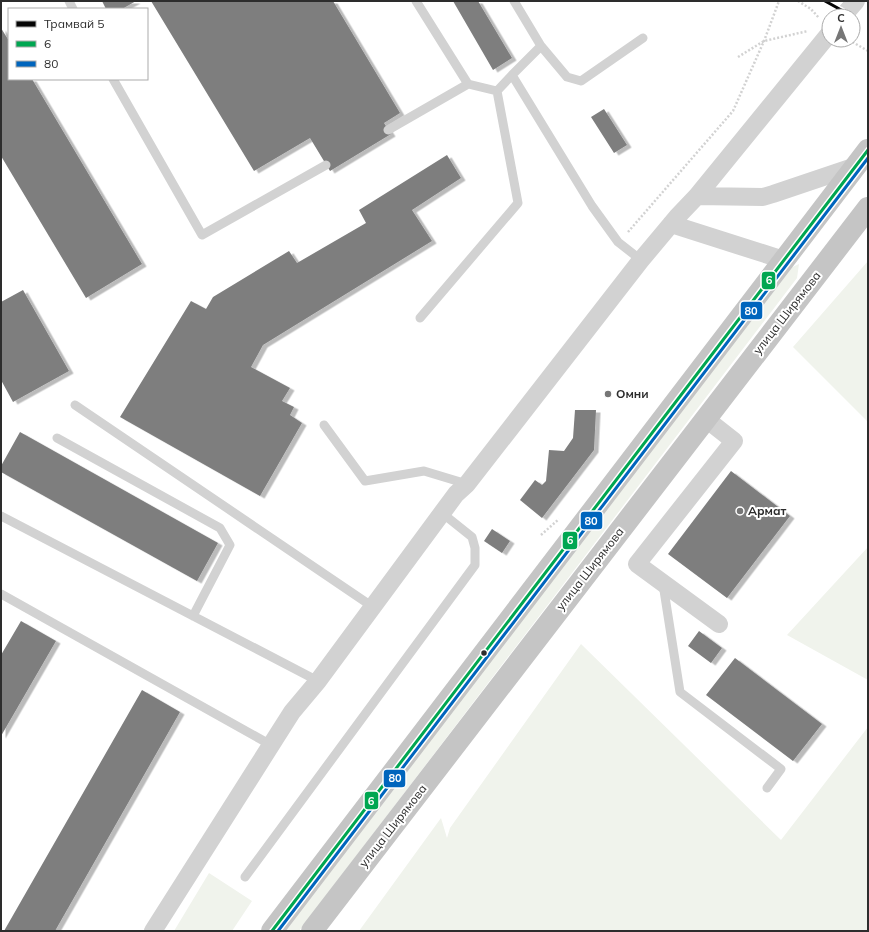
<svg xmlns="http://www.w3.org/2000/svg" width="869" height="932" font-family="Mulish,sans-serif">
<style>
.green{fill:#f0f3ec}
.building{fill:#7e7e7e;filter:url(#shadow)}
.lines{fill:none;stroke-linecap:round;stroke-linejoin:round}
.path{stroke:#d2d2d2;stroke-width:2.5;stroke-dasharray:2 2;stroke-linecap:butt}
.service{stroke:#d2d2d2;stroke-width:9}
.minor{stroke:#d2d2d2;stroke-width:18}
.primary{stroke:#c5c5c5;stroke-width:22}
.bus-1-casing{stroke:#fff;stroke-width:6}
.bus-2-casing{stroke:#fff;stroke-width:6}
.bus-1{stroke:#00a651;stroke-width:3}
.bus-2{stroke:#0065bd;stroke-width:3}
.tram-1-casing{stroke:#fff;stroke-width:6}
.tram-1{stroke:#050505;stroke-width:3}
.poi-dot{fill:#767676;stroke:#fff;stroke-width:1.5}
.bus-dot{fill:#2d2d2d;stroke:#fff;stroke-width:1.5}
.labels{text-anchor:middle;stroke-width:4;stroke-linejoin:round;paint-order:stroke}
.street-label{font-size:12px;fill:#2d2d2d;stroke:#fff}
.poi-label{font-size:12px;font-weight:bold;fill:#2d2d2d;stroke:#fff;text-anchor:start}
.line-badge{stroke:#fff;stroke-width:1.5}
.badge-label{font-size:11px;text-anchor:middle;font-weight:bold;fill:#fff}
</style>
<defs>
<filter id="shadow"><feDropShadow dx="4.5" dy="2.5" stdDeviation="0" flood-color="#0004"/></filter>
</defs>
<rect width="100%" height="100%" fill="#fff"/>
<path class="green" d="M 868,261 L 868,422 L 793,347 Z
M 799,264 L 797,278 L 299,931 L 279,931 L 786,270 Z
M 868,547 L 868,680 L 787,635 Z
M 581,644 L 781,840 L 868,727 L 868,931 L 359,931 L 441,818 L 447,838 L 450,828 Z
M 209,873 L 252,901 L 232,931 L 174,931 Z"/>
<path class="building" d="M 102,1 L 136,1 L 122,9 L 106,9 Z
M 151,1 L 333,1 L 400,113 L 384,123 L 391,134 L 330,171 L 310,138 L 254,171 Z
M 453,1 L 478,1 L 512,58 L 493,70 Z
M 1,28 L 9,41 L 9,79 L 32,79 L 142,264 L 86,298 L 1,156 Z
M 604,109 L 627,145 L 614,153 L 591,117 Z
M 447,155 L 461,178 L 412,210 L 432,241 L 263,345 L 251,367 L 290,388 L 282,401 L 294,407 L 290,415 L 302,423 L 260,496 L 120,417 L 191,301 L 206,309 L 213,297 L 289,251 L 297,263 L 366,223 L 359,210 Z
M 23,290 L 69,371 L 13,402 L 1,380 L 1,302 Z
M 575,410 L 596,410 L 594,450 L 542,518 L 520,500 L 535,480 L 542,485 L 546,481 L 549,450 L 564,451 L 573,438 Z
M 20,432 L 218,543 L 197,581 L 1,472 L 1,466 Z
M 731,471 L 790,516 L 727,598 L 668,554 Z
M 492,529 L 510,541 L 502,553 L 484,541 Z
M 21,621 L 56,641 L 1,736 L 1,655 Z
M 699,631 L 722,648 L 711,663 L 688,646 Z
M 735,658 L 822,724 L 793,761 L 706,695 Z
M 142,690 L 180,712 L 55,931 L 4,931 Z"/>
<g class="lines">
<path class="path" d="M 798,1 L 811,9 L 819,18
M 849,40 L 868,51
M 738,57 L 764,41 L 808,31
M 628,232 L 733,111 L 764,41 L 779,1
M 541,535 L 559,519"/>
<path class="service" d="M 69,1 L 73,9
M 416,1 L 468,84 L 497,91 L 512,75
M 514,1 L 541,46 L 512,75 L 592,206 L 618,242 L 641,260
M 541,46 L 567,77 L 581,81 L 643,38
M 113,79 L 202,235 L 326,165
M 388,130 L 468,84
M 420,318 L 518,203 L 497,91
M 75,405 L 373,607
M 324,425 L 365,481 L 424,471 L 467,484
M 57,438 L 220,528 L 230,545 L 193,616
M 1,516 L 318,681
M 663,584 L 680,692 L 781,769 L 767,788
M 1,594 L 271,745
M 245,877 L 475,565 L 475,548 L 472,537 L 442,513"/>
<path class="minor" d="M 843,16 L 856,1
M 697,196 L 763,197 L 773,194 L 856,166
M 671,224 L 784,260
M 706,419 L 734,441 L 637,564 L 719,624
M 153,931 L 292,712 L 318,681 L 456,494 L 467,484 L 641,260 L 677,217 L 697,196 L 829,34"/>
<path class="primary" d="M 272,931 L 868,150
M 312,931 L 868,208"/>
<defs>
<path id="bus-1" d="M 272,931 L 868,150"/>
<path id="bus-2" d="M 278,931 L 868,158"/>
</defs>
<use href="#bus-1" class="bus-1-casing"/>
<use href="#bus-2" class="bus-2-casing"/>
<use href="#bus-1" class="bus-1"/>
<use href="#bus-2" class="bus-2"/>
<defs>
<path id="tram-1" d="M 825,1 L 852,16"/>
</defs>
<use href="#tram-1" class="tram-1-casing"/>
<use href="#tram-1" class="tram-1"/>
</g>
<g class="poi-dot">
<circle cx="608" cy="394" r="4"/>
<circle cx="740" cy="511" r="4"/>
</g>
<circle class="bus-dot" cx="484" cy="653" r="3.5"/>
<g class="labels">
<g class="street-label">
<text transform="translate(787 313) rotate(-52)" y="4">улица Ширямова</text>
<text transform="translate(590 569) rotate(-52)" y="4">улица Ширямова</text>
<text transform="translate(393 826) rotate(-52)" y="4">улица Ширямова</text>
</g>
<g class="poi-label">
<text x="616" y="398">Омни</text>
<text x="748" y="515">Армат</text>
</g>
</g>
<g class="line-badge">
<rect x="761" y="271" width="15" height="19" rx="4" fill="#00a651"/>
<rect x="740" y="301" width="23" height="19" rx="4" fill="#0065bd"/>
<rect x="580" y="511" width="23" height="19" rx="4" fill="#0065bd"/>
<rect x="562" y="531" width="16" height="19" rx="4" fill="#00a651"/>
<rect x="383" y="769" width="23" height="19" rx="4" fill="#0065bd"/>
<rect x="364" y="791" width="15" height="19" rx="4" fill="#00a651"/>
</g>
<g class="badge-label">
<text x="769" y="284">6</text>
<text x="751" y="315">80</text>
<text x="591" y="525">80</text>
<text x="570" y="544">6</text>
<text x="395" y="782">80</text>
<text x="371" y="805">6</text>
</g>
<rect width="869" height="932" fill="none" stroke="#2d2d2d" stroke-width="4"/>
<rect x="8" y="8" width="140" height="72" fill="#ffffff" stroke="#ababab"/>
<rect x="16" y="21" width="20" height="6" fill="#050505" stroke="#ababab"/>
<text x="44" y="28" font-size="12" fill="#2d2d2d">Трамвай 5</text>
<rect x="16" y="41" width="20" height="6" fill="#00a651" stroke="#ababab"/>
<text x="44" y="48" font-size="12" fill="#2d2d2d">6</text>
<rect x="16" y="61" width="20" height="6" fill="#0065bd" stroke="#ababab"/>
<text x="44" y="68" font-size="12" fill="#2d2d2d">80</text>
<g transform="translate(841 28)"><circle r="19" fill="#ffffff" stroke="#ababab"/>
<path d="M0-3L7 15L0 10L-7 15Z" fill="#767676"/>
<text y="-6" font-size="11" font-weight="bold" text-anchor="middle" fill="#2d2d2d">С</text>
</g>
</svg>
